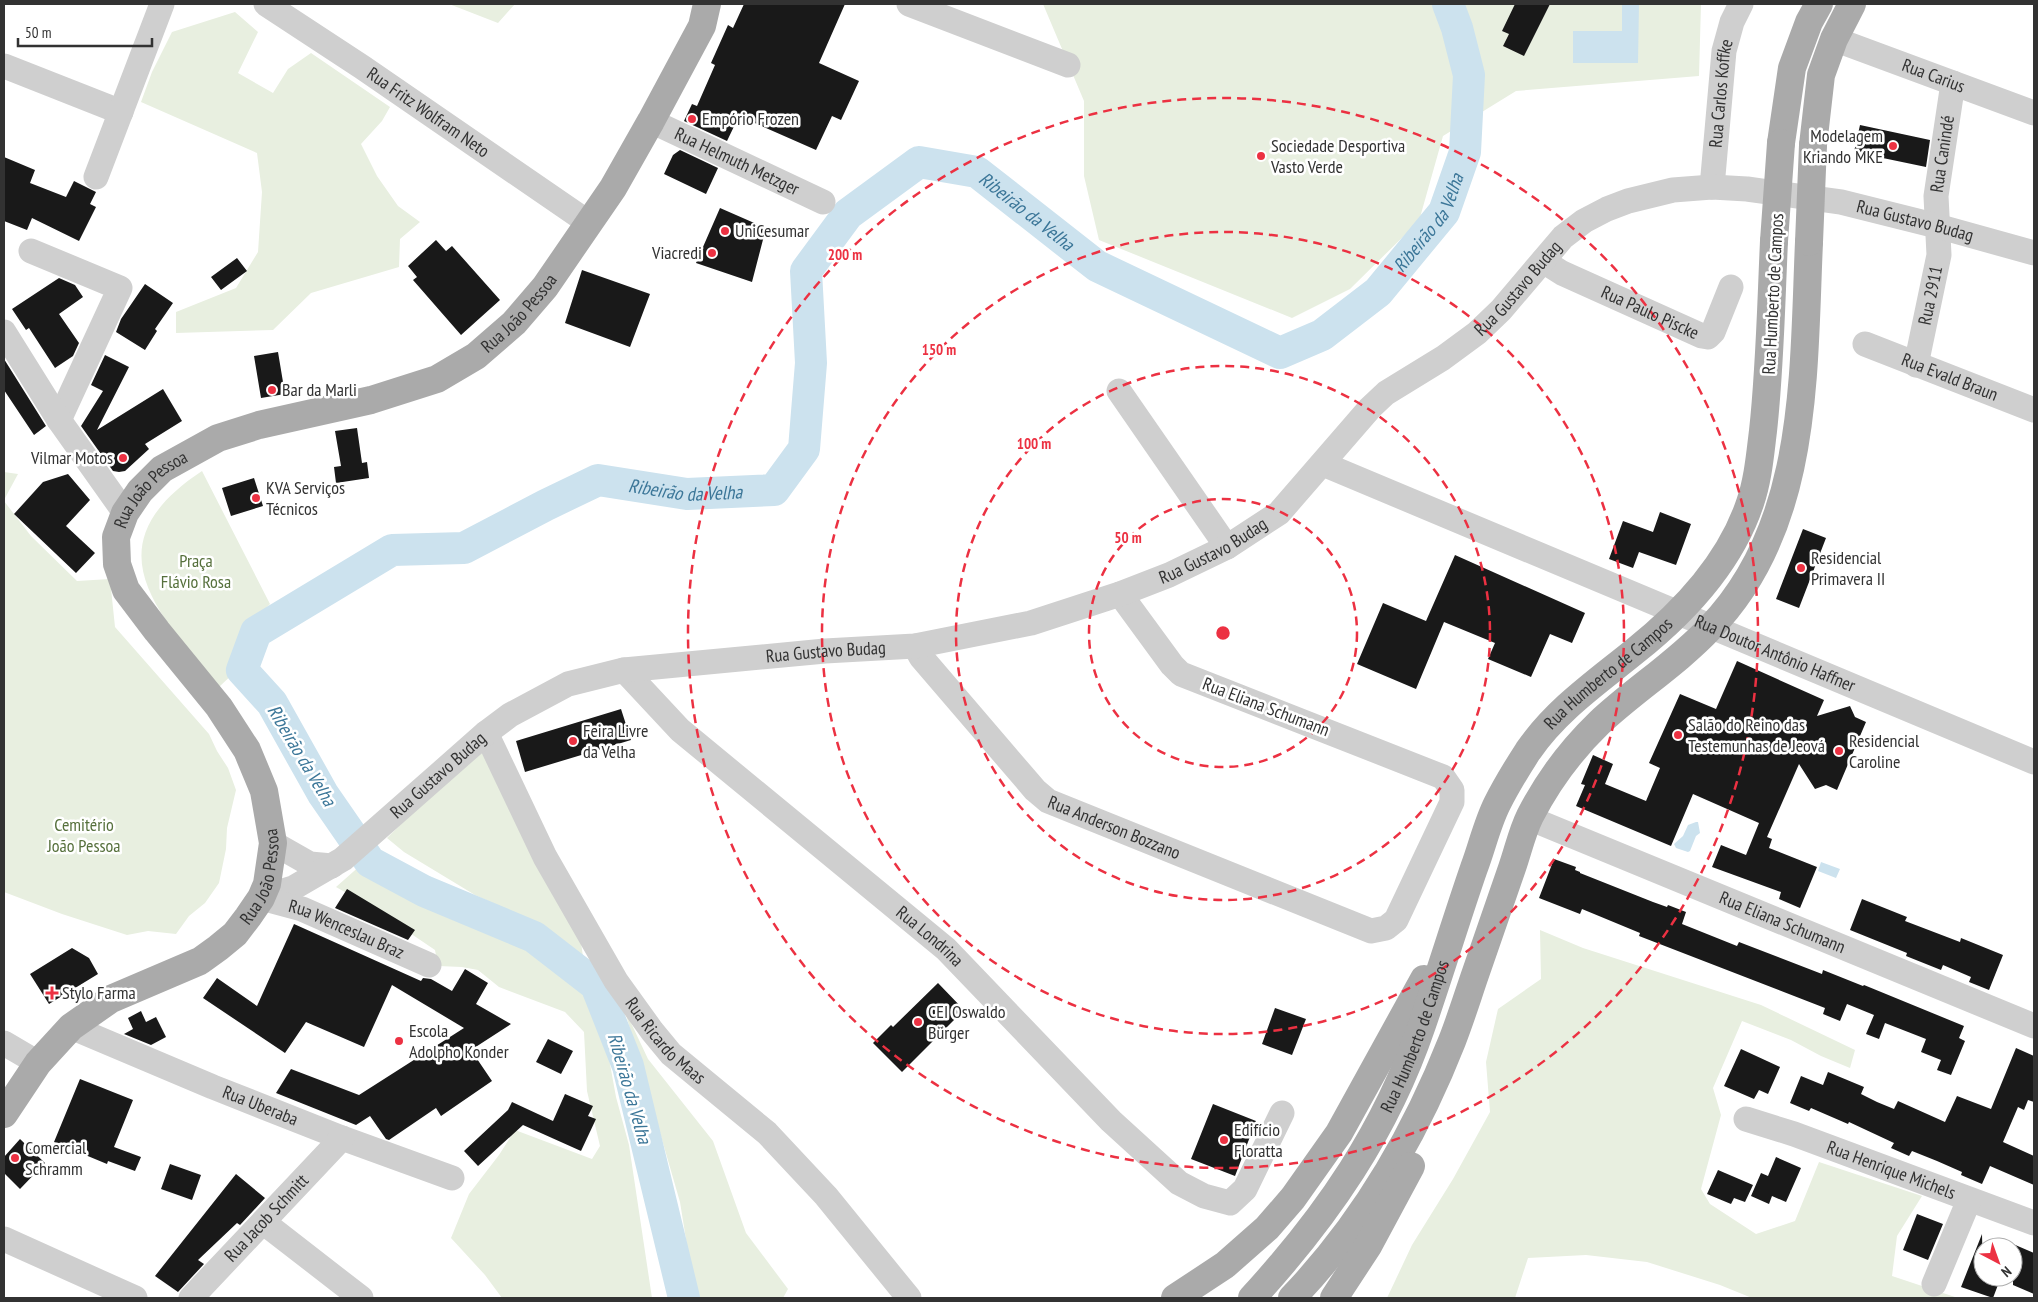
<svg xmlns="http://www.w3.org/2000/svg" width="2038" height="1302" font-family="'PT Sans Narrow',sans-serif">
<style>
.green{fill:#e8efe0}
.water{fill:#cce2ee}
.lines{fill:none;stroke-linecap:round;stroke-linejoin:round}
.river{stroke:#cce2ee;stroke-width:32}
.building{fill:#191919}
.minor{stroke:#cfcfcf;stroke-width:25}
.major{stroke:#aaa;stroke-width:28}
.major-bridge{stroke:#aaa;stroke-width:28}
.ring{fill:none;stroke:#ec3142;stroke-width:2.5;stroke-dasharray:9 6}
.poi-dot{fill:#ec3142;stroke:#fff;stroke-width:2}
.labels{text-anchor:middle;stroke-width:5;stroke-linejoin:round;paint-order:stroke}
.street-label{font-size:18px;fill:#323232;stroke:#fff}
.poi-label{font-size:18px;fill:#323232;stroke:#fff;text-anchor:start}
.park-label{font-size:18px;fill:#56703c;stroke:#fff}
.water-label{font-size:19px;font-style:italic;fill:#3b7698;stroke:#fff}
.centre{fill:#ec3142;stroke:#fff;stroke-width:2.5}
.ring-label{font-size:15px;text-anchor:middle;font-weight:bold;fill:#ec3142;stroke:#fff;stroke-width:5;stroke-linejoin:round;paint-order:stroke}
</style>
<rect width="100%" height="100%" fill="#fff"/>
<path class="green" d="M 449,4 L 515,4 L 498,23 Z
M 1043,4 L 1701,4 L 1699,76 L 1516,91 L 1443,136 L 1419,221 L 1350,289 L 1292,318 L 1099,240 L 1084,176 L 1084,101 Z
M 235,12 L 258,32 L 238,73 L 273,93 L 288,69 L 311,53 L 390,107 L 382,121 L 361,144 L 377,176 L 398,206 L 420,222 L 400,239 L 399,267 L 311,293 L 273,330 L 176,333 L 176,312 L 236,288 L 258,252 L 262,192 L 257,153 L 141,102 L 152,72 L 172,32 Z
M 202,471 L 270,604 C 250,626 233,639 236,671 L 219,687 C 156,611 90,545 202,471 Z
M 4,472 L 18,474 L 4,500 Z
M 4,501 L 31,536 L 77,581 L 110,579 L 115,627 L 209,734 L 217,751 L 228,768 L 236,790 L 227,828 L 226,849 L 219,883 L 205,903 L 189,916 L 176,934 L 148,931 L 127,935 L 62,914 L 4,892 Z
M 482,751 L 580,935 L 584,964 L 517,914 L 475,895 L 404,852 L 387,838 L 435,790 Z
M 362,864 L 444,909 L 514,940 L 588,985 L 604,1031 L 616,1097 L 629,1145 L 652,1298 L 502,1298 L 485,1275 L 451,1238 L 469,1194 L 499,1155 L 515,1130 L 592,1159 L 600,1146 L 587,1091 L 584,1032 L 565,1012 L 499,987 L 478,970 L 462,967 L 438,966 L 435,950 L 373,908 L 336,887 Z
M 1540,930 L 1583,948 L 1761,1005 L 1855,1050 L 1850,1068 L 1821,1056 L 1791,1040 L 1742,1021 L 1713,1088 L 1721,1115 L 1701,1189 L 1710,1204 L 1756,1234 L 1795,1221 L 1819,1162 L 1922,1196 L 1897,1236 L 1892,1276 L 1958,1298 L 1752,1298 L 1720,1285 L 1647,1262 L 1586,1255 L 1528,1258 L 1515,1298 L 1387,1298 L 1412,1245 L 1453,1179 L 1490,1112 L 1486,1062 L 1498,1009 L 1541,979 Z
M 624,1008 L 648,1059 L 713,1141 L 746,1233 L 788,1289 L 783,1298 L 698,1298 L 693,1283 L 680,1202 Z"/>
<path class="water" d="M 1622,4 L 1639,4 L 1638,63 L 1573,63 L 1573,31 L 1622,31 Z
M 1696,822 L 1698,822 L 1700,833 L 1696,836 L 1690,851 L 1688,852 L 1676,848 L 1674,844 L 1683,836 L 1688,825 Z
M 1821,862 L 1840,869 L 1836,878 L 1818,871 Z"/>
<g class="lines">
<path class="river" id="s1" d="M 684,1298 L 628,1066 L 596,985 L 534,937 L 424,891 L 370,862 L 323,794 L 272,703 L 242,670 L 256,632 L 392,550 L 464,548 L 546,505 L 598,480 L 687,494 L 774,490 L 804,449 L 811,363 L 806,271 L 848,214 L 919,162 L 977,172 L 1097,266 L 1280,353 L 1322,335 L 1378,292 L 1444,212 L 1465,152 L 1469,75 L 1457,28 L 1448,4"/>
</g>
<path class="building" d="M 744,4 L 845,4 L 819,63 L 859,81 L 841,120 L 832,116 L 816,150 L 739,116 L 727,141 L 684,121 L 692,104 L 697,106 L 715,65 L 711,63 L 728,25 L 733,28 Z
M 1515,4 L 1550,4 L 1524,56 L 1503,46 L 1509,34 L 1502,31 Z
M 1860,125 L 1930,140 L 1926,167 L 1854,152 Z
M 680,150 L 718,168 L 706,194 L 664,174 L 673,155 Z
M 4,157 L 35,170 L 30,183 L 66,197 L 74,181 L 96,192 L 90,204 L 96,207 L 79,241 L 32,218 L 27,230 L 4,221 Z
M 720,208 L 766,228 L 752,282 L 696,263 Z
M 436,240 L 446,251 L 452,246 L 500,300 L 461,335 L 413,280 L 417,277 L 408,266 Z
M 237,258 L 247,271 L 221,290 L 211,277 Z
M 582,270 L 650,294 L 630,347 L 565,323 Z
M 59,278 L 75,285 L 83,297 L 59,314 L 79,343 L 73,356 L 55,368 L 29,328 L 26,330 L 12,309 Z
M 145,284 L 173,303 L 155,329 L 157,331 L 145,350 L 116,332 L 121,319 Z
M 278,352 L 285,394 L 261,398 L 254,356 Z
M 105,355 L 129,367 L 97,430 L 163,389 L 182,421 L 145,444 L 149,449 L 125,471 L 119,472 L 113,471 L 81,426 L 103,391 L 91,385 Z
M 4,359 L 46,426 L 34,435 L 4,390 Z
M 357,428 L 362,463 L 367,462 L 369,478 L 336,483 L 334,467 L 341,466 L 335,431 Z
M 68,474 L 90,500 L 66,526 L 95,553 L 76,573 L 14,514 L 43,482 Z
M 254,478 L 263,506 L 231,516 L 222,488 Z
M 1660,512 L 1691,524 L 1676,565 L 1639,552 L 1633,568 L 1609,559 L 1623,521 L 1653,532 Z
M 1803,529 L 1826,538 L 1799,608 L 1776,599 Z
M 1455,555 L 1585,613 L 1572,643 L 1550,634 L 1531,677 L 1488,659 L 1495,643 L 1444,622 L 1416,689 L 1357,664 L 1383,603 L 1426,621 Z
M 1737,661 L 1824,700 L 1817,716 L 1850,706 L 1855,717 L 1866,722 L 1837,790 L 1826,785 L 1815,789 L 1799,764 L 1767,837 L 1772,839 L 1769,848 L 1817,867 L 1800,908 L 1779,899 L 1781,892 L 1712,867 L 1721,845 L 1746,855 L 1759,823 L 1693,794 L 1671,846 L 1576,806 L 1585,785 L 1581,784 L 1593,755 L 1613,764 L 1605,784 L 1646,801 L 1660,768 L 1649,763 L 1680,694 L 1716,709 Z
M 621,709 L 631,740 L 525,772 L 516,741 Z
M 1554,859 L 1576,867 L 1575,870 L 1580,872 L 1580,873 L 1653,902 L 1667,907 L 1668,905 L 1686,912 L 1682,924 L 1737,946 L 1739,942 L 1822,974 L 1823,970 L 1863,986 L 1864,985 L 1964,1026 L 1959,1038 L 1965,1041 L 1951,1075 L 1937,1070 L 1941,1060 L 1921,1052 L 1926,1039 L 1885,1023 L 1879,1039 L 1866,1034 L 1874,1015 L 1847,1004 L 1840,1021 L 1823,1014 L 1825,1008 L 1639,936 L 1640,933 L 1582,909 L 1580,914 L 1539,898 Z
M 347,889 L 415,930 L 408,940 L 335,908 Z
M 1862,899 L 1907,917 L 1905,921 L 1960,942 L 1961,938 L 2003,955 L 1989,990 L 1969,982 L 1971,977 L 1943,965 L 1941,970 L 1906,956 L 1907,953 L 1850,930 Z
M 294,924 L 421,981 L 423,978 L 431,979 L 452,991 L 465,969 L 488,983 L 476,1004 L 511,1024 L 471,1050 L 492,1081 L 441,1116 L 436,1108 L 389,1140 L 386,1139 L 370,1116 L 356,1125 L 276,1093 L 291,1069 L 359,1095 L 464,1028 L 392,985 L 364,1047 L 306,1022 L 285,1053 L 203,998 L 217,978 L 257,1006 Z
M 72,948 L 89,958 L 98,974 L 49,1004 L 30,974 Z
M 938,983 L 964,1010 L 902,1072 L 873,1043 L 891,1025 L 893,1027 Z
M 1275,1008 L 1306,1019 L 1292,1055 L 1262,1044 Z
M 141,1011 L 146,1022 L 156,1017 L 166,1037 L 151,1045 L 124,1034 L 133,1029 L 128,1018 Z
M 548,1039 L 573,1051 L 561,1074 L 536,1062 Z
M 2016,1048 L 2034,1056 L 2034,1102 L 2028,1100 L 2024,1110 L 2018,1107 L 2003,1142 L 2034,1156 L 2034,1185 L 1990,1166 L 1982,1184 L 1961,1175 L 1962,1172 L 1937,1161 L 1912,1151 L 1909,1156 L 1891,1148 L 1894,1143 L 1849,1122 L 1848,1124 L 1811,1108 L 1809,1111 L 1790,1103 L 1801,1076 L 1823,1085 L 1828,1072 L 1864,1087 L 1861,1094 L 1877,1102 L 1894,1109 L 1898,1101 L 1945,1122 L 1957,1096 L 1991,1109 Z
M 1741,1049 L 1780,1067 L 1768,1094 L 1759,1090 L 1754,1099 L 1724,1086 Z
M 80,1079 L 133,1100 L 114,1147 L 141,1157 L 135,1171 L 108,1161 L 107,1164 L 54,1142 Z
M 565,1094 L 593,1106 L 588,1116 L 596,1119 L 581,1151 L 523,1125 L 478,1166 L 464,1151 L 508,1110 L 512,1102 L 553,1121 Z
M 1213,1104 L 1256,1121 L 1235,1176 L 1191,1159 Z
M 20,1139 L 45,1163 L 20,1189 L 4,1173 L 4,1157 Z
M 1776,1157 L 1801,1168 L 1786,1202 L 1772,1196 L 1769,1204 L 1751,1196 L 1761,1173 L 1768,1176 Z
M 170,1164 L 201,1175 L 192,1200 L 161,1189 Z
M 1718,1170 L 1753,1185 L 1745,1202 L 1734,1198 L 1731,1204 L 1707,1194 Z
M 236,1174 L 265,1198 L 240,1225 L 237,1223 L 198,1260 L 204,1264 L 178,1292 L 155,1276 Z
M 1917,1214 L 1943,1224 L 1928,1260 L 1903,1250 Z
M 1982,1234 L 1983,1277 L 2001,1277 L 1993,1298 L 1961,1287 Z
M 2013,1244 L 2034,1253 L 2034,1294 L 2013,1285 Z"/>
<g class="lines">
<g class="minor">
<path id="s2" d="M 266,4 L 362,67 L 589,223"/>
<path d="M 909,4 L 1068,65"/>
<path id="s3" d="M 1834,39 L 2034,113"/>
<path d="M 4,66 L 121,112"/>
<path id="s4" d="M 651,121 L 823,202"/>
<path d="M 96,177 L 162,4"/>
<path id="s5" d="M 1712,187 L 1724,51 L 1732,22 L 1741,4"/>
<path d="M 31,251 L 120,288 L 59,420"/>
<path id="s6" d="M 1543,261 L 1562,273 L 1702,336 L 1708,337 L 1713,332 L 1731,287"/>
<path d="M 4,332 L 59,420 L 125,513"/>
<path id="s7" d="M 1865,344 L 2034,410"/>
<path id="s8" d="M 1916,365 L 1939,255 L 1936,196 L 1953,83"/>
<path d="M 1119,391 L 1227,547"/>
<path id="s9" d="M 1323,464 L 2034,762"/>
<path id="s10" d="M 915,646 L 921,657 L 1035,790 L 1048,801 L 1371,931 L 1386,928 L 1396,920 L 1452,802 L 1452,790 L 1443,777 L 1181,674 L 1172,665 L 1120,594"/>
<path id="s11" d="M 624,670 L 680,730 L 946,949 L 1111,1121 L 1179,1183 L 1204,1196 L 1230,1203 L 1245,1189 L 1282,1113"/>
<path id="s12" d="M 486,733 L 545,857 L 616,981 L 652,1031 L 671,1054 L 767,1133 L 826,1196 L 909,1298"/>
<path id="s13" d="M 1529,818 L 2034,1026"/>
<path d="M 273,843 L 310,864 L 332,866"/>
<path id="s14" d="M 261,898 L 293,888 L 343,859 L 486,733 L 510,715 L 568,684 L 624,670 L 825,651 L 915,646 L 1031,623 L 1120,594 L 1169,575 L 1227,547 L 1279,513 L 1370,408 L 1386,393 L 1443,358 L 1477,333 L 1501,310 L 1563,237 L 1584,221 L 1607,209 L 1628,201 L 1673,190 L 1712,187 L 1747,189 L 1841,202 L 1937,226 L 2034,253"/>
<path id="s15" d="M 261,898 L 302,909 L 429,965"/>
<path id="s16" d="M 71,1027 L 213,1087 L 342,1138 L 452,1178"/>
<path d="M 4,1043 L 38,1063"/>
<path id="s17" d="M 1746,1119 L 1794,1134 L 2034,1223"/>
<path d="M 263,1222 L 361,1298"/>
<path d="M 4,1239 L 135,1298"/>
<path d="M 1934,1284 L 1969,1200"/>
<path id="s18" d="M 191,1298 L 342,1138"/>
</g>
<g class="major">
<path d="M 1781,143 L 1792,68 L 1809,22 L 1819,4"/>
<path d="M 1813,145 L 1821,75 L 1834,39 L 1852,4"/>
<path id="s19" d="M 4,1114 L 38,1063 L 71,1027 L 111,999 L 200,961 L 218,948 L 235,934 L 248,917 L 261,898 L 267,884 L 273,843 L 264,791 L 247,750 L 219,707 L 157,631 L 126,590 L 117,564 L 116,537 L 125,513 L 140,491 L 162,469 L 218,438 L 259,425 L 371,400 L 437,379 L 476,356 L 514,323 L 545,287 L 613,188 L 651,121 L 702,26 L 707,4"/>
<path d="M 1175,1298 L 1225,1265 L 1267,1228 L 1293,1198 L 1339,1133 L 1424,979"/>
<path id="s20" d="M 1252,1298 C 1327,1216 1386,1131 1422,1025 C 1440,973 1456,920 1474,868 C 1482,847 1487,824 1497,804 C 1506,786 1517,768 1528,751 C 1556,710 1597,682 1635,651 C 1684,612 1730,563 1750,503 C 1758,480 1760,455 1763,431 C 1770,368 1771,305 1774,241"/>
<path d="M 1292,1298 C 1362,1225 1415,1135 1452,1041 C 1461,1018 1468,995 1476,972 C 1488,937 1500,902 1512,868 C 1518,851 1522,832 1530,816 C 1548,781 1571,750 1599,723 C 1634,690 1676,664 1710,628 C 1809,526 1803,375 1809,242"/>
<path d="M 1334,1298 L 1368,1246 L 1411,1166"/>
</g>
<path class="major-bridge" d="M 1774,241 L 1781,143
M 1809,242 L 1813,145"/>
</g>
<g class="ring">
<circle cx="1223" cy="633" r="134"/>
<circle cx="1223" cy="633" r="267"/>
<circle cx="1223" cy="633" r="401"/>
<circle cx="1223" cy="633" r="535"/>
</g>
<g class="poi-dot">
<circle cx="692" cy="119" r="5"/>
<circle cx="1893" cy="146" r="5"/>
<circle cx="1261" cy="156" r="5"/>
<circle cx="725" cy="231" r="5"/>
<circle cx="712" cy="253" r="5"/>
<circle cx="272" cy="390" r="5"/>
<circle cx="123" cy="458" r="5"/>
<circle cx="256" cy="498" r="5"/>
<circle cx="1801" cy="568" r="5"/>
<circle cx="1678" cy="735" r="5"/>
<circle cx="573" cy="741" r="5"/>
<circle cx="1839" cy="751" r="5"/>
<path d="M49.5 985.5h5v5h5v5h-5v5h-5v-5h-5v-5h5z"/>
<circle cx="918" cy="1022" r="5"/>
<circle cx="399" cy="1041" r="5"/>
<circle cx="1224" cy="1140" r="5"/>
<circle cx="15" cy="1158" r="5"/>
</g>
<g class="labels">
<g class="street-label">
<text dy="6" stroke="none"><textPath href="#s3" startOffset="106">Rua Carius</textPath></text>
<text dy="6" stroke="none"><textPath href="#s5" startOffset="94">Rua Carlos Koffke</textPath></text>
<text dy="6" stroke="none"><textPath href="#s2" startOffset="195">Rua Fritz Wolfram Neto</textPath></text>
<text dy="6" stroke="none"><textPath href="#s8" startOffset="214">Rua Canindé</textPath></text>
<text dy="6" stroke="none"><textPath href="#s4" startOffset="95">Rua Helmuth Metzger</textPath></text>
<text dy="6" stroke="none"><textPath href="#s14" startOffset="1884">Rua Gustavo Budag</textPath></text>
<text dy="6" stroke="none"><textPath href="#s14" startOffset="1449">Rua Gustavo Budag</textPath></text>
<text transform="translate(1773 294) rotate(-87)" y="6">Rua Humberto de Campos</text>
<text dy="6" stroke="none"><textPath href="#s8" startOffset="71">Rua 2911</textPath></text>
<text dy="6" stroke="none"><textPath href="#s19" startOffset="1234">Rua João Pessoa</textPath></text>
<text dy="6" stroke="none"><textPath href="#s6" startOffset="119">Rua Paulo Piscke</textPath></text>
<text dy="6" stroke="none"><textPath href="#s7" startOffset="91">Rua Evald Braun</textPath></text>
<text dy="6" stroke="none"><textPath href="#s19" startOffset="814">Rua João Pessoa</textPath></text>
<text dy="6" stroke="none"><textPath href="#s14" startOffset="1042">Rua Gustavo Budag</textPath></text>
<text dy="6" stroke="none"><textPath href="#s14" startOffset="638">Rua Gustavo Budag</textPath></text>
<text dy="6" stroke="none"><textPath href="#s9" startOffset="490">Rua Doutor Antônio Haffner</textPath></text>
<text dy="6" stroke="none"><textPath href="#s20" startOffset="731">Rua Humberto de Campos</textPath></text>
<text transform="translate(1266 707) rotate(21)" y="6">Rua Eliana Schumann</text>
<text dy="6" stroke="none"><textPath href="#s14" startOffset="218">Rua Gustavo Budag</textPath></text>
<text dy="6" stroke="none"><textPath href="#s10" startOffset="276">Rua Anderson Bozzano</textPath></text>
<text dy="6" stroke="none"><textPath href="#s19" startOffset="365">Rua João Pessoa</textPath></text>
<text dy="6" stroke="none"><textPath href="#s13" startOffset="274">Rua Eliana Schumann</textPath></text>
<text dy="6" stroke="none"><textPath href="#s15" startOffset="91">Rua Wenceslau Braz</textPath></text>
<text dy="6" stroke="none"><textPath href="#s11" startOffset="406">Rua Londrina</textPath></text>
<text dy="6" stroke="none"><textPath href="#s20" startOffset="311">Rua Humberto de Campos</textPath></text>
<text dy="6" stroke="none"><textPath href="#s12" startOffset="358">Rua Ricardo Maas</textPath></text>
<text dy="6" stroke="none"><textPath href="#s16" startOffset="205">Rua Uberaba</textPath></text>
<text dy="6" stroke="none"><textPath href="#s17" startOffset="154">Rua Henrique Michels</textPath></text>
<text dy="6" stroke="none"><textPath href="#s18" startOffset="110">Rua Jacob Schmitt</textPath></text>
</g>
<g class="poi-label">
<text x="702" y="125">Empório Frozen</text>
<text x="1883" y="142" text-anchor="end">Modelagem<tspan x="1883" dy="21">Kriando MKE</tspan></text>
<text x="1271" y="152">Sociedade Desportiva<tspan x="1271" dy="21">Vasto Verde</tspan></text>
<text x="735" y="237">UniCesumar</text>
<text x="702" y="259" text-anchor="end">Viacredi</text>
<text x="282" y="396">Bar da Marli</text>
<text x="113" y="464" text-anchor="end">Vilmar Motos</text>
<text x="266" y="494">KVA Serviços<tspan x="266" dy="21">Técnicos</tspan></text>
<text x="1811" y="564">Residencial<tspan x="1811" dy="21">Primavera II</tspan></text>
<text x="1688" y="731">Salão do Reino das<tspan x="1688" dy="21">Testemunhas de Jeová</tspan></text>
<text x="583" y="737">Feira Livre<tspan x="583" dy="21">da Velha</tspan></text>
<text x="1849" y="747">Residencial<tspan x="1849" dy="21">Caroline</tspan></text>
<text x="62" y="999">Stylo Farma</text>
<text x="928" y="1018">CEI Oswaldo<tspan x="928" dy="21">Bürger</tspan></text>
<text x="409" y="1037">Escola<tspan x="409" dy="21">Adolpho Konder</tspan></text>
<text x="1234" y="1136">Edifício<tspan x="1234" dy="21">Floratta</tspan></text>
<text x="25" y="1154">Comercial<tspan x="25" dy="21">Schramm</tspan></text>
</g>
<g class="park-label">
<text x="196" y="567">Praça<tspan x="196" dy="21">Flávio Rosa</tspan></text>
<text x="84" y="831">Cemitério<tspan x="84" dy="21">João Pessoa</tspan></text>
</g>
<g class="water-label">
<text dy="7" stroke="none"><textPath href="#s1" startOffset="1925">Ribeirão da Velha</textPath></text>
<text dy="7" stroke="none"><textPath href="#s1" startOffset="2420">Ribeirão da Velha</textPath></text>
<text dy="7" stroke="none"><textPath href="#s1" startOffset="1326">Ribeirão da Velha</textPath></text>
<text transform="translate(302 755) rotate(59)" y="7">Ribeirão da Velha</text>
<text transform="translate(630 1088) rotate(74)" y="7">Ribeirão da Velha</text>
</g>
</g>
<circle cx="1223" cy="633" r="8" class="centre"/>
<g class="ring-label">
<text x="845" y="260">200 m</text>
<text x="939" y="355">150 m</text>
<text x="1034" y="449">100 m</text>
<text x="1128" y="543">50 m</text>
</g>
<rect width="2038" height="1302" fill="none" stroke="#323232" stroke-width="10"/>
<g transform="translate(1998 1262) rotate(139)"><circle r="24" fill="#ffffff" stroke="#adadad"/>
<path d="M0-4L9 19L0 12L-9 19Z" fill="#ec3142"/>
<text y="-8" font-size="14" font-weight="bold" text-anchor="middle" fill="#323232">N</text>
</g>
<path d="M18 38v8h134v-8" fill="none" stroke="#323232" stroke-width="2.5"/>
<text x="25" y="38" font-size="15" fill="#323232" stroke="#ffffff" stroke-width="4" paint-order="stroke">50 m</text>
</svg>
